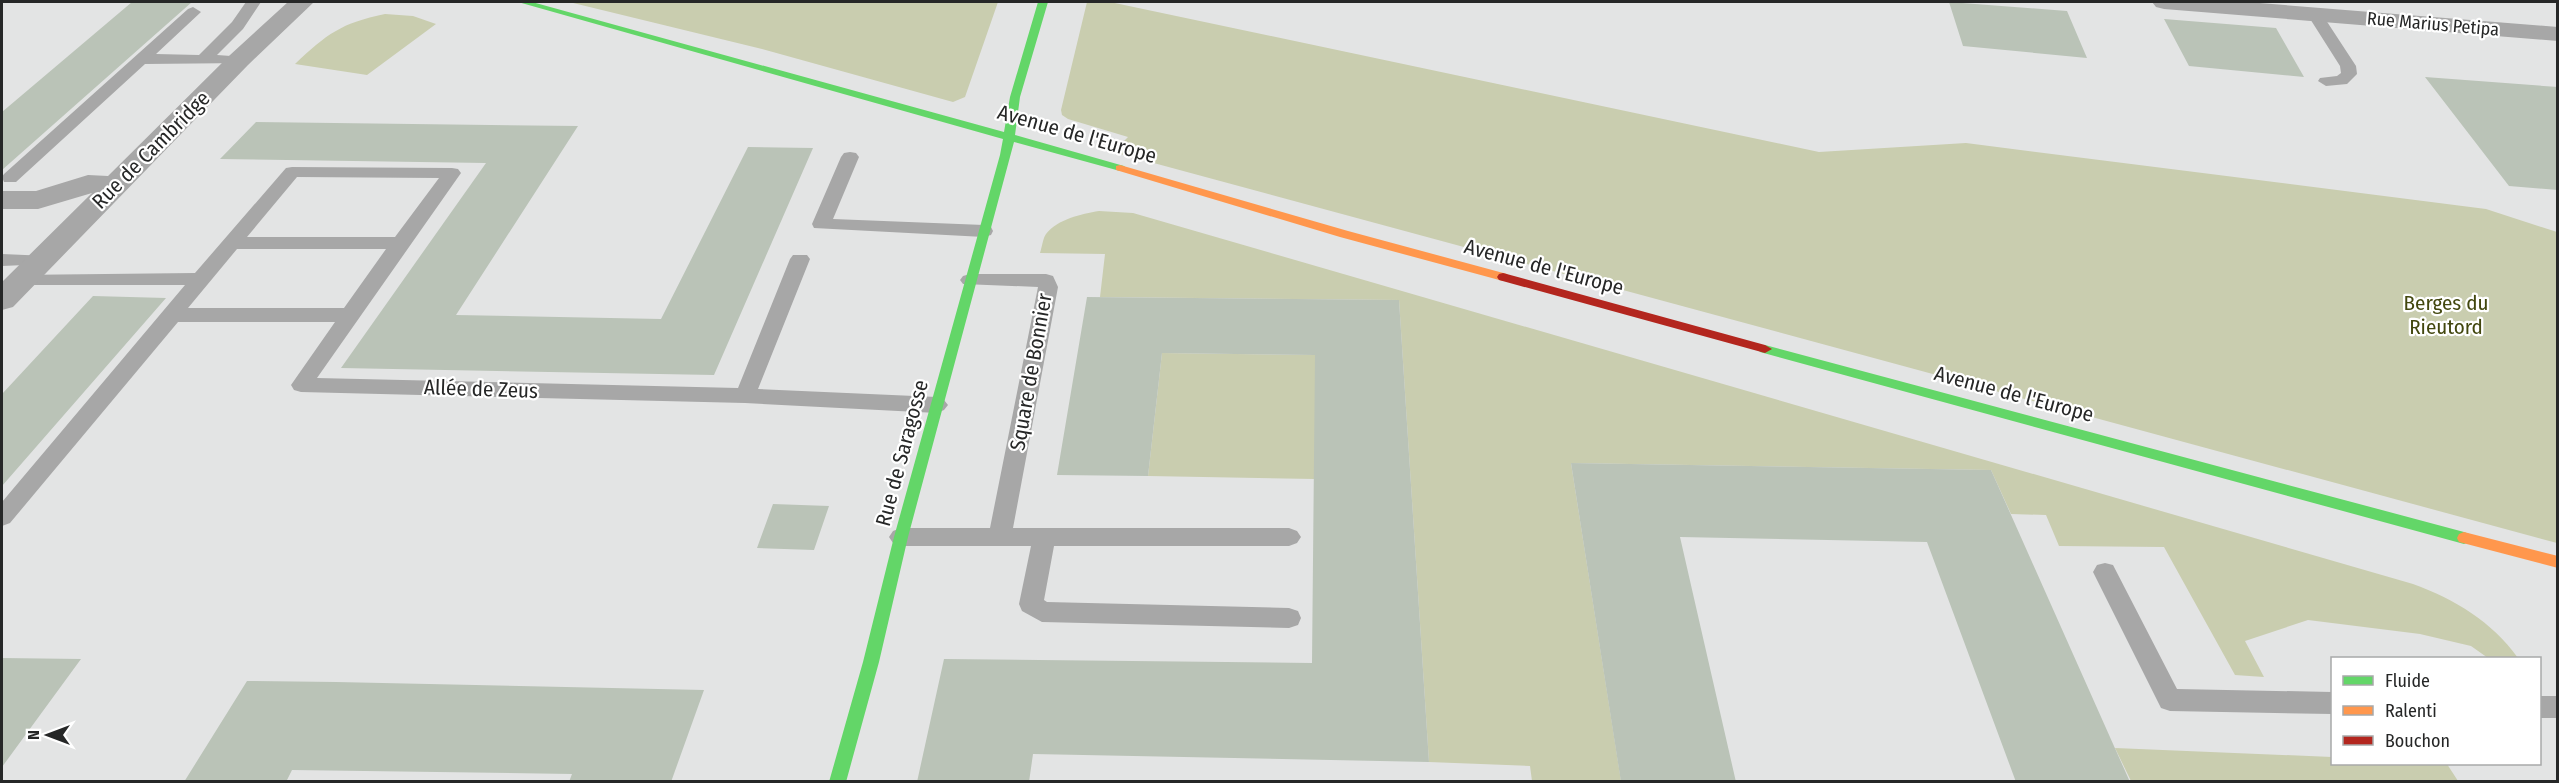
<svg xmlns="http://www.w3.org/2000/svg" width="2559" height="783" font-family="'Fira Sans Condensed',sans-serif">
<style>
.green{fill:#c9cdaf}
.building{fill:#bac3b7}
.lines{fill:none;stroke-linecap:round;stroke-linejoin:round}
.lane{fill:#a7a7a7;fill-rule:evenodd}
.street{fill:#a7a7a7;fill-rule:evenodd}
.fast{fill:#63d668;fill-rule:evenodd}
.slow{fill:#ff974d;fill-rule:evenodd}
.jam{fill:#b3261e;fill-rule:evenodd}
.labels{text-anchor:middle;stroke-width:4.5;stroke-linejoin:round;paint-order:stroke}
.far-street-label{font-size:18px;fill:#262727;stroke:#fff}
.street-label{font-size:21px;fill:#262727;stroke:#fff}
.park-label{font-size:21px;fill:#42470e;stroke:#fff}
</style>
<rect width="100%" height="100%" fill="#e3e4e4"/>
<path class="green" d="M 569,2 L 998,2 L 965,97 L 953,102 L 762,49 Z
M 1087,2 L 1110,2 L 1819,152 L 1966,143 L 2486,209 L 2557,232 L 2557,543 L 1113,152 L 1128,137 L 1068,119 L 1062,115 L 1061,110 Z
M 385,14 L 413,16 L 436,24 L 367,75 L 295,64 C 327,34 341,23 385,14 Z
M 1099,211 L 1133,213 L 2413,584 C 2456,600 2491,621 2518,658 L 2488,658 L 2471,646 L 2420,634 L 2308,620 L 2245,641 L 2264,677 L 2235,675 L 2164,547 L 2059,546 L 2046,515 L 2011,514 L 1991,470 L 1571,463 L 1621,781 L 1532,781 L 1530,766 L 1429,762 L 1399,300 L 1100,297 L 1105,254 L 1040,253 C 1042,247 1043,238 1046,234 C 1058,219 1081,214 1099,211 Z
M 1162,353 L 1315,355 L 1315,479 L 1148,476 Z
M 2115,748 L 2332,757 L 2332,764 L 2447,764 L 2458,781 L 2131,781 Z"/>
<path class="building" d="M 132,2 L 192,2 L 2,170 L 2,112 Z
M 1949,2 L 2067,11 L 2087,58 L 1963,46 Z
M 2164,19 L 2276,28 L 2304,77 L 2189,66 Z
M 2425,77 L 2558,87 L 2558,190 L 2509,186 Z
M 256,122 L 578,126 L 456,315 L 661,319 L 748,147 L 813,148 L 714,375 L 341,368 L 486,163 L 220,159 Z
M 93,296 L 166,298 L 2,486 L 2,394 Z
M 1087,297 L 1399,300 L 1429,762 L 1033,754 L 1029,782 L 917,782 L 944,659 L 1312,663 L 1315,355 L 1162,353 L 1148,476 L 1057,475 Z
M 1571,463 L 1991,470 L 2130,782 L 2016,782 L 1927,542 L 1680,537 L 1736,782 L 1621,782 Z
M 773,504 L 829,506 L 814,550 L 757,548 Z
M 2,658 L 81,659 L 2,767 Z
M 247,681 L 336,682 L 704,690 L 671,782 L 569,782 L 572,774 L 292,770 L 286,782 L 184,782 Z"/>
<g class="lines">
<path class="lane" d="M 246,2 L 261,2 L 243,29 L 217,55 L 245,57 L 247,60 L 245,63 L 145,64 L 16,182 L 4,182 L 2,177 L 4,174 L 188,9 L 193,7 L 201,12 L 156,54 L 199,55 L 232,22 Z
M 2315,9 L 2320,11 L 2356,66 L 2357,74 L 2347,84 L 2326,86 L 2318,81 L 2320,78 L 2337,76 L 2341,73 L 2340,66 L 2307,14 Z
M 850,152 L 856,153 L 859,157 L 833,219 L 984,225 L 991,227 L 993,231 L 991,235 L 984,237 L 814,228 L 812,224 L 841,157 L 844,153 Z
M 292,167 L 452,168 L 458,169 L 461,173 L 317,378 L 738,388 L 790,259 L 793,255 L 807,255 L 810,259 L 758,389 L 937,397 L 944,400 L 948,405 L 944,410 L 937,413 L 745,403 L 301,392 L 294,390 L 291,385 L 335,322 L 178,322 L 10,523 L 2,526 L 2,502 L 185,285 L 22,285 L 15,283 L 12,279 L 15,275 L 195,273 L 286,168 ZM 297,177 L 439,178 L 395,237 L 247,237 ZM 237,249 L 386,249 L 344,308 L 188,308 Z
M 2,254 L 48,256 L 51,260 L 48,264 L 2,266 Z
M 970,274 L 1046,274 L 1053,276 L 1058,287 L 1013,528 L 1289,528 L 1297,531 L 1301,537 L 1297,543 L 1289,546 L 1054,546 L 1044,600 L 1047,602 L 1289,608 L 1298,611 L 1301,618 L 1298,625 L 1289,628 L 1042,622 L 1022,611 L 1019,604 L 1031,546 L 901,546 L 893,543 L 889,537 L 893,531 L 901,528 L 990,528 L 1038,287 L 963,284 L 960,280 L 963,276 Z
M 2105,563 L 2113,565 L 2177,689 L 2332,692 L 2332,714 L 2170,711 L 2161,708 L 2093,572 L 2097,565 Z
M 2540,696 L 2558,696 L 2558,718 L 2540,718 Z"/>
<path class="street" d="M 288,2 L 314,2 L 248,65 L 13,307 L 2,310 L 2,282 L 92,193 L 38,209 L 2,209 L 2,191 L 36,191 L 88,175 L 108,176 L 230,55 Z
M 2152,2 L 2247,2 L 2558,27 L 2558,41 L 2164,9 L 2156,7 Z"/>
<path class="fast" d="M 518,2 L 532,2 L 1004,132 L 1010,97 L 1038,2 L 1048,2 L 1020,97 L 1015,135 L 1124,166 L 1126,168 L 1120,171 L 1014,142 L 908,537 L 879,662 L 846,782 L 829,782 L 863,662 L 894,537 L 1000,155 L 1003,139 Z
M 1765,345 L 2464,532 L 2469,534 L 2471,538 L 2469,542 L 2464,544 L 1760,352 L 1758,349 L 1760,346 Z"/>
<path class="slow" d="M 1120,165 L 1348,231 L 1507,274 L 1509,277 L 1503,281 L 1340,237 L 1116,170 L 1116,166 Z
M 2464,532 L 2558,556 L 2558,568 L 2459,542 L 2457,538 L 2459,534 Z"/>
<path class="jam" d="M 1503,273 L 1765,345 L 1772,349 L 1765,353 L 1499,280 L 1497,277 L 1499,274 Z"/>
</g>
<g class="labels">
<g class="far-street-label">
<text transform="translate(2433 24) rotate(5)" y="6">Rue Marius Petipa</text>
</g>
<g class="street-label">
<text transform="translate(1077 134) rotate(16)" y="7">Avenue de l'Europe</text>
<text transform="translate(151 150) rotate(-45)" y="7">Rue de Cambridge</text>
<text transform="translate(1544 267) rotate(15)" y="7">Avenue de l'Europe</text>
<text transform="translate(1031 372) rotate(-80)" y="7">Square de Bonnier</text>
<text transform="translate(481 389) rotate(2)" y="7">Allée de Zeus</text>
<text transform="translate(2014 394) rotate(15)" y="7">Avenue de l'Europe</text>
<text transform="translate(902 453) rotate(-75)" y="7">Rue de Saragosse</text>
</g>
<g class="park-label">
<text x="2446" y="310">Berges du<tspan x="2446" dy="24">Rieutord</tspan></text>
</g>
</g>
<rect width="2559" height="783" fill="none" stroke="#262727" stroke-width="6"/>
<rect x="2331" y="657" width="210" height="108" fill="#ffffff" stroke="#a8a9a9" stroke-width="1.5"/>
<rect x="2343" y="676" width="30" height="9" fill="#63d668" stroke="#a8a9a9" stroke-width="1.5"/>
<text x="2385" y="687" font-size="18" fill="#262727">Fluide</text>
<rect x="2343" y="706" width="30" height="9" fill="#ff974d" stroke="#a8a9a9" stroke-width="1.5"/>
<text x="2385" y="717" font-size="18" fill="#262727">Ralenti</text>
<rect x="2343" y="736" width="30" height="9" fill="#b3261e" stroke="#a8a9a9" stroke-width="1.5"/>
<text x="2385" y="747" font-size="18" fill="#262727">Bouchon</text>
<g transform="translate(48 735) rotate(270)" stroke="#ffffff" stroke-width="4.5" paint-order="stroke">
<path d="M0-4.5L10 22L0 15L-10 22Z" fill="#262727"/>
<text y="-9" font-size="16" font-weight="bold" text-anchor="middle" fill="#262727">N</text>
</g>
</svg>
